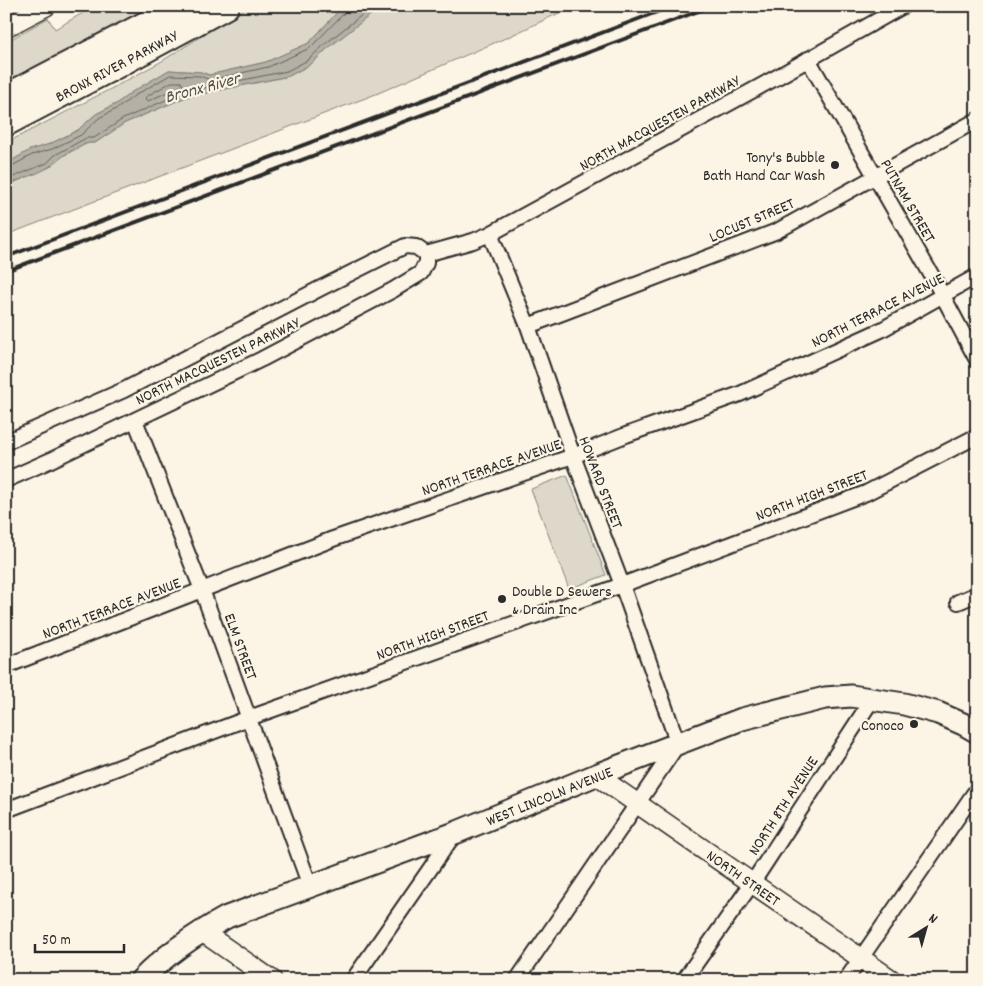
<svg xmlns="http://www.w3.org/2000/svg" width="983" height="986" font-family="Dekko,sans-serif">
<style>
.green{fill:#ded8ca;stroke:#84827a}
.water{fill:#b4b0a5;stroke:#7d7b74}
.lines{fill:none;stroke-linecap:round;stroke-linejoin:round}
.shore{stroke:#62605c;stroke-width:1}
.street-casing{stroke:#2b2b2b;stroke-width:18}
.secondary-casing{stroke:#2b2b2b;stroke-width:22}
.primary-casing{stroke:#2b2b2b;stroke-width:25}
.highway-casing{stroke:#2b2b2b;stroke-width:29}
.street{stroke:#fcf5e5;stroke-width:14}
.secondary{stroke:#fcf5e5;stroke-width:19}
.primary{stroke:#fcf5e5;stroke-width:21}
.highway{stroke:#fcf5e5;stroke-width:25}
.rail{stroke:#2b2b2b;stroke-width:4}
.poi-dot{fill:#2b2b2b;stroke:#fcf5e5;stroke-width:2}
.labels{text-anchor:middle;stroke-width:4.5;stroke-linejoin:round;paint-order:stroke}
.street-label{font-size:16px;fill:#2b2b2b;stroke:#fcf5e5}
.poi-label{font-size:16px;fill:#2b2b2b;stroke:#fcf5e5;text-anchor:end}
.water-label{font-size:18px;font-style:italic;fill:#545350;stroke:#fcf5e5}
</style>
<rect width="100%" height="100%" fill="#fcf5e5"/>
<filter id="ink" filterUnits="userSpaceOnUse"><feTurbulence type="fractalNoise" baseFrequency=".02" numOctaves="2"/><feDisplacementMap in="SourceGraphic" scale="10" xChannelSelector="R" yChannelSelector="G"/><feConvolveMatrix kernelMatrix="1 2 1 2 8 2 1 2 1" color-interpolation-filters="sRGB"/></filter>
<g filter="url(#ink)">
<path class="green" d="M 95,6 L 157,6 L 6,84 L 6,42 L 48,18 L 55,29 Z
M 249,6 L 343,6 L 309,43 L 266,62 L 209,75 L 201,72 L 169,70 L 132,92 L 116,104 L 96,114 L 78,130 L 50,144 L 30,150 L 6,164 L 6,143 L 120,84 L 162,61 Z
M 381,6 L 574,6 L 508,37 L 376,94 L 6,235 L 6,186 L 50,167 L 57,159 L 88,143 L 95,143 L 125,123 L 186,97 L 289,76 L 311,64 L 328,48 Z
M 567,475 L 606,575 L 569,589 L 531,489 Z"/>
<path class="water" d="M 343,6 L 382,6 L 328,48 L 311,64 L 289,76 L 186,97 L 125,123 L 95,143 C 79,141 62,158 50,166 C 38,175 20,178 6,186 L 6,164 L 30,150 L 50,144 L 78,130 L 96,114 L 116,104 L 132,92 L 169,70 L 201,72 L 209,75 L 266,62 L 309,43 Z"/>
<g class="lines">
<path class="shore" d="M 172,82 L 181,82 L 183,85 L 148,101 L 145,100 L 146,97 Z
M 6,168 L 10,167 L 32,155 L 52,149 L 81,135 L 99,118 L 118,108 L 134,96 L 170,75 L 200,76 L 210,80 L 268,67 L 310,48 L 345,12 L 346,6
M 6,180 L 47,163 L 55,155 L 86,138 L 94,138 L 123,119 L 184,92 L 287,71 L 308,60 L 325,44 L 373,6"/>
<defs>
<path id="street" d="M 808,59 L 936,283 L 977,360
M 490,234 L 528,326 L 573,456 L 622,585 L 678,744 L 517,980
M 528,326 L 777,231 L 977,120
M 135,420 L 202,590 L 310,886
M 6,442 L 124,390 L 321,288 L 405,246 L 416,247 L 426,254 L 473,241 L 490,234 L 779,76 L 903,6
M 6,480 L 51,460 L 262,359 L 393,290 L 421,273 L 426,263 L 426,254
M 958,602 L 977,594
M 6,666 L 333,539 L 573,456 L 626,435 L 740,394 L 881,330 L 977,276
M 6,810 L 249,718 L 622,585 L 866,493 L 977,436
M 353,980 L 455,833
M 684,980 L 753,882 L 873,698
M 846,980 L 977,789"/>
<path id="secondary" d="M 6,27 L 46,6
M 596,775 L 892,980
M 201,931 L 272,980"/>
<path id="primary" d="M 141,980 C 166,954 196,934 227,917 L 455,833 L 596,775 L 742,719 L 825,698 L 851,696 L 904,704 L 938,713 L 963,724 L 977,732"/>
<path id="highway" d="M 6,97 L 181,6
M 6,123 L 119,64 L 226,6"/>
</defs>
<use href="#street" class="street-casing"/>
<use href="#secondary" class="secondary-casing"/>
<use href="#primary" class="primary-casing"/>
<use href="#highway" class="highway-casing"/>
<use href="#street" class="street"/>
<use href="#secondary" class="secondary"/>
<use href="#primary" class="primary"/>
<use href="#highway" class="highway"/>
<path class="rail" d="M 6,257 L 673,6
M 6,271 L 712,6"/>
</g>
</g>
<g class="poi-dot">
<circle cx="835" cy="165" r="5"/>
<circle cx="502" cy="599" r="5"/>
<circle cx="914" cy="724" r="5"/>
</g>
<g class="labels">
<g class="street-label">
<text transform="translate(116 65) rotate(-28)" y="6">BRONX RIVER PARKWAY</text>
<text transform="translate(659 122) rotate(-29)" y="6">NORTH MACQUESTEN PARKWAY</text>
<text transform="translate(909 200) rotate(60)" y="6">PUTNAM STREET</text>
<text transform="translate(751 219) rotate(-23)" y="6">LOCUST STREET</text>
<text transform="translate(877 309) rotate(-27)" y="6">NORTH TERRACE AVENUE</text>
<text transform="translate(217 360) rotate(-26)" y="6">NORTH MACQUESTEN PARKWAY</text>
<text transform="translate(491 466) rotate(-19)" y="6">NORTH TERRACE AVENUE</text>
<text transform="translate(602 482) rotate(69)" y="6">HOWARD STREET</text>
<text transform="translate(811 494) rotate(-21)" y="6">NORTH HIGH STREET</text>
<text transform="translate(111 607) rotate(-21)" y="6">NORTH TERRACE AVENUE</text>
<text transform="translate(432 634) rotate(-20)" y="6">NORTH HIGH STREET</text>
<text transform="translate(242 646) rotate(70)" y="6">ELM STREET</text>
<text transform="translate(549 795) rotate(-22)" y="6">WEST LINCOLN AVENUE</text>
<text transform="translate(782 805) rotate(-57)" y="6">NORTH 8TH AVENUE</text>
<text transform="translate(744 877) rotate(35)" y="6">NORTH STREET</text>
</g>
<g class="poi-label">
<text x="825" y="162">Tony's Bubble<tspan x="825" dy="18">Bath Hand Car Wash</tspan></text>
<text x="512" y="596" text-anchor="start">Double D Sewers<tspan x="512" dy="18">&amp; Drain Inc</tspan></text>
<text x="904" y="730">Conoco</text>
</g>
<g class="water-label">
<text transform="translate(202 87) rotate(-15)" y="6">Bronx River</text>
</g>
</g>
<rect width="983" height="986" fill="none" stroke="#fcf5e5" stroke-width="25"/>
<rect x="12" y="12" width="958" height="961" fill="none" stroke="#2b2b2b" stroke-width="2" filter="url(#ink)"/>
<g transform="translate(926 928) rotate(37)" stroke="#fcf5e5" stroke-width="4" paint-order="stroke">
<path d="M0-4L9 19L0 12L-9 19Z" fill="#2b2b2b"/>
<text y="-8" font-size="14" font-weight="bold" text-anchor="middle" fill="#2b2b2b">N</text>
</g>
<path d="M35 944v8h89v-8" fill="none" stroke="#2b2b2b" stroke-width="2.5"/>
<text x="42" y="944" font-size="15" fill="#2b2b2b" stroke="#fcf5e5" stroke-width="4" paint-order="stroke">50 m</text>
</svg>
